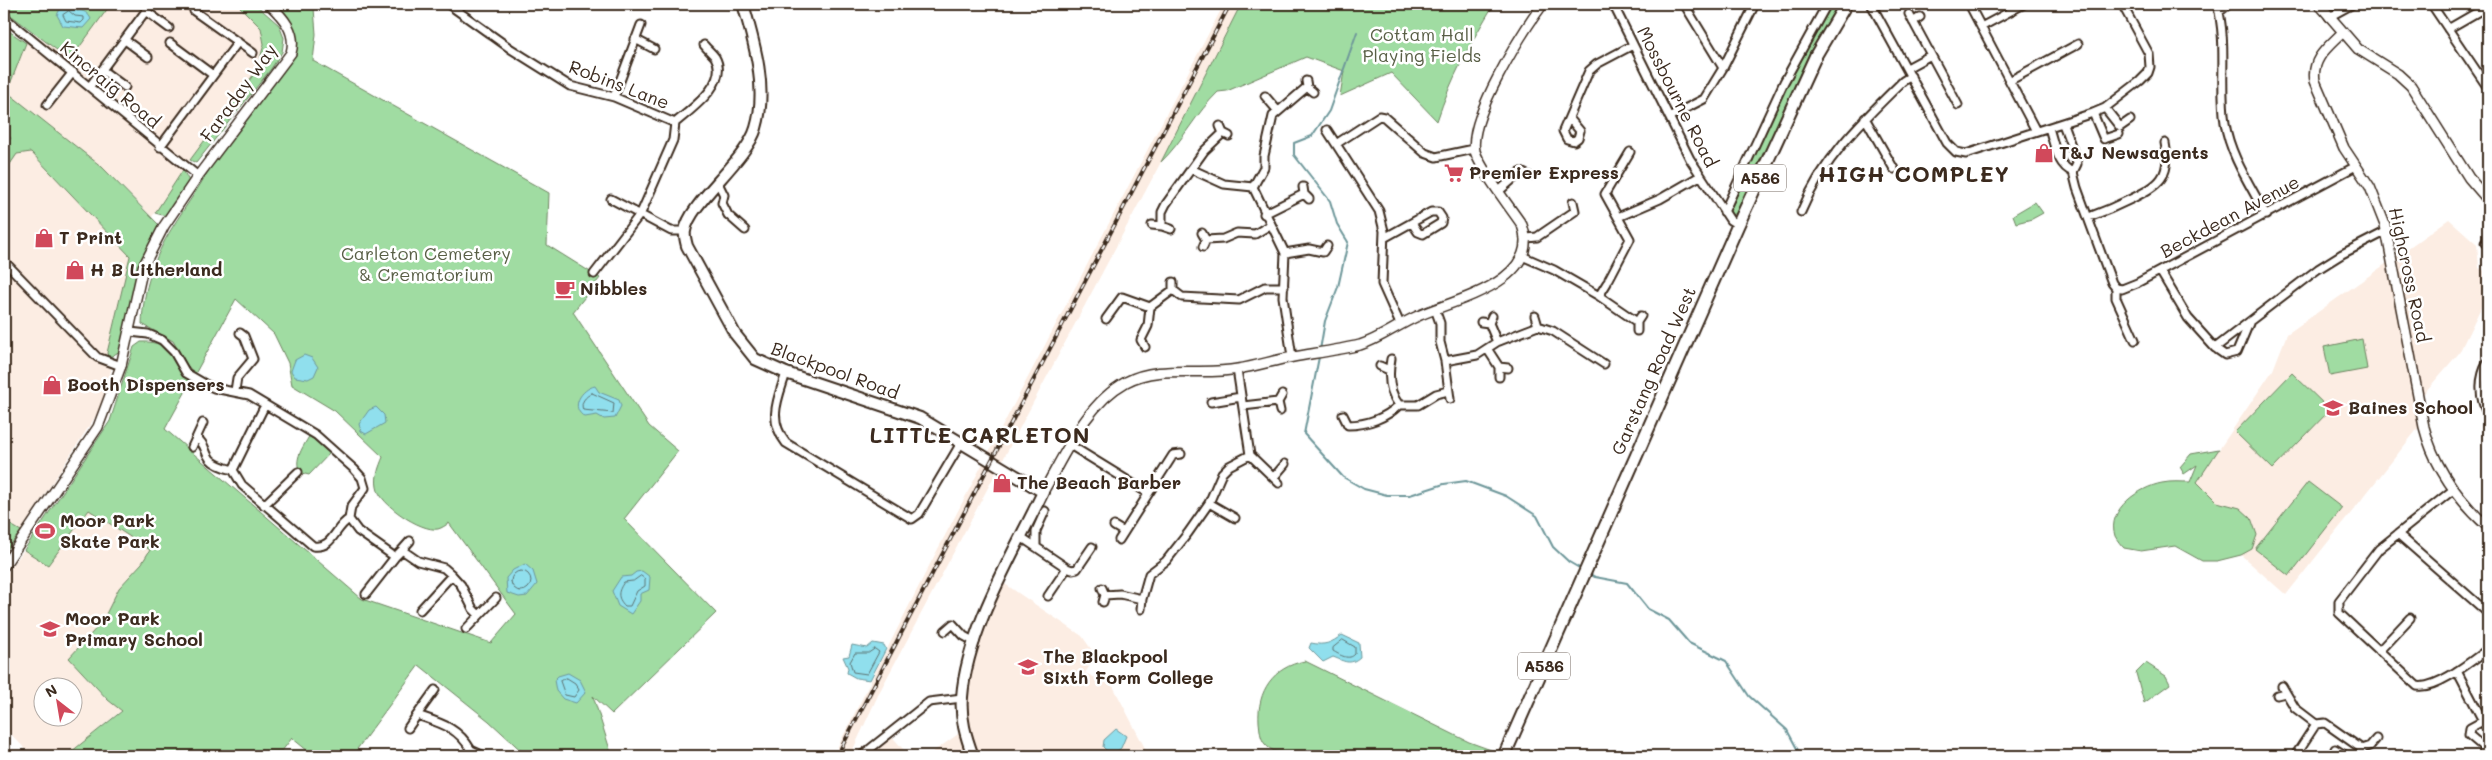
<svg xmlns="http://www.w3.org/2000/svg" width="2492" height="760" font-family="Mali,sans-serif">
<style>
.built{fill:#fcede3;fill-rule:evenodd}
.green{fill:#a0dca2;stroke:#6e8360}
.water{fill:#90dfed;stroke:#6e979a}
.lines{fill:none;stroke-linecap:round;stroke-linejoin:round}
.shore{stroke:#5d7271;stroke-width:1}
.stream{stroke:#6e979a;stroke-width:2}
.minor-casing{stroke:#3b2a1e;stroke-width:11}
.tertiary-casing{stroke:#3b2a1e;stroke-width:12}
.secondary-casing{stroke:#3b2a1e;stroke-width:14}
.primary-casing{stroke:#3b2a1e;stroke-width:15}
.minor{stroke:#fff;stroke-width:7}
.tertiary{stroke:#fff;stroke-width:9}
.secondary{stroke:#fff;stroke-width:10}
.primary{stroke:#fff;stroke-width:11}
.rail-casing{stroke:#3b2a1e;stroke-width:4}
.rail{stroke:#fff;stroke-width:2;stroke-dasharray:5.5;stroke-linecap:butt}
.labels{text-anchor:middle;stroke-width:5;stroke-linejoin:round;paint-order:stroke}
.shield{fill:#fff;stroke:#766a62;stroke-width:1}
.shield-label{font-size:16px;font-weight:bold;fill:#3b2a1e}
.park-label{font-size:18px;fill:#595f46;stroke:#fff}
.street-label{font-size:18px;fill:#3b2a1e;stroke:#fff}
.poi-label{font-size:18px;font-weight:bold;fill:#3b2a1e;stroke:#fff;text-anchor:start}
.district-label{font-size:22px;font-weight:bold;letter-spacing:1px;fill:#3b2a1e;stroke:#fff}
</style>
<rect width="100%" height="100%" fill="#fff"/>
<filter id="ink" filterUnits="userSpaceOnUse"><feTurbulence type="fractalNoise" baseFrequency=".02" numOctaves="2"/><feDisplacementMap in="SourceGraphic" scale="10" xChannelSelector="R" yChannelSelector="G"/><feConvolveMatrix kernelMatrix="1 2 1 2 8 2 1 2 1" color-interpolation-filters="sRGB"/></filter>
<g filter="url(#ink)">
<path class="built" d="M 111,4 L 237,4 L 261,28 L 264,44 L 257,70 L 190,160 L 152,217 L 102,167 L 7,92 L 26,43 L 34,34 L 70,60 Z
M 1224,4 L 1241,4 L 1161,162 L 880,691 L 850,756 L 833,756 L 928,568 Z
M 31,152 L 130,256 L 107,353 L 111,370 L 101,408 L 21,531 L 4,521 L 4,173 L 17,154 Z
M 2449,219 L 2477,244 L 2479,268 L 2488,273 L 2488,293 L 2459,353 L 2419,399 L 2423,422 L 2286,595 L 2241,555 L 2252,549 L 2257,535 L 2251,518 L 2240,508 L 2217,502 L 2197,482 L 2273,370 L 2287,334 Z
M 89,509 L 150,550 L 142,563 L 119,588 L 102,622 L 69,658 L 107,700 L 122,710 L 66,756 L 32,756 L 4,727 L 4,577 L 24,550 L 48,565 ZM 42,688 L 72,688 L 72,718 L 42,718 Z
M 999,580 L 1082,636 L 1096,656 L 1085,673 L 1113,686 L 1149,756 L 927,756 L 964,730 L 967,661 Z
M 889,733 L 909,756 L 861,756 Z"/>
<path class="green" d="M 4,4 L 111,4 L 70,60 L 4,10 Z
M 237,4 L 255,4 L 279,25 L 284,38 L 282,52 L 271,69 L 196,163 L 190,160 L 257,70 L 264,44 L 261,28 Z
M 274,4 L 308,4 L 314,8 L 316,34 L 313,61 L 549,193 L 547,245 L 600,278 L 573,312 L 649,426 L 678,451 L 624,519 L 716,613 L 612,714 L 593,696 L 612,756 L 527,756 L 489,721 L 419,665 L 352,756 L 314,756 L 292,738 L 278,756 L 245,756 L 238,751 L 233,756 L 66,756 L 122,711 L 108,700 L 69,658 L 102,622 L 119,588 L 142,563 L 150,550 L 89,510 L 48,565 L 24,550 L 110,421 L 134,347 L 141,342 C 175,340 170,365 192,380 L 165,429 L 362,599 L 491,643 L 516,614 L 449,523 C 446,525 442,528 438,529 C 421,532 379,504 377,487 C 375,476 379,467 383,457 L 335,411 L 292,385 L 288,363 L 274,334 L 236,299 L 195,374 L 186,364 L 173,341 L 142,324 C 143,290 154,257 172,228 C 187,203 206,180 217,152 L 293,46 Z
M 1241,4 L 1494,4 C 1471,42 1451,78 1437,121 L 1391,73 L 1340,96 L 1344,71 L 1306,57 L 1227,91 L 1218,92 C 1196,113 1183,141 1161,162 Z
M 1829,4 L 1840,4 L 1812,51 L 1738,212 L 1731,216 L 1730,211 L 1793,69 Z
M 6,29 L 26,43 L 7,92 L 102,167 L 159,225 L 140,265 L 120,351 L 112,356 L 108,356 L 107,353 L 130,256 L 31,152 L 17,154 L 4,173 L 4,148 L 11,138 L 4,132 L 4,34 Z
M 183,170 L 189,181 L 166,216 L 155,213 Z
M 2035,202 L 2043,213 L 2032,219 L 2016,223 L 2013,215 Z
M 2362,339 L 2367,369 L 2330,376 L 2324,347 Z
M 2292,373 L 2330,410 L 2273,469 L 2235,432 Z
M 311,433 L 331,452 L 309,475 L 301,473 C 292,460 304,446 311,433 Z
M 2219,449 L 2197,482 L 2217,502 L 2240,508 L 2251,518 L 2257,535 L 2252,549 L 2241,555 L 2217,561 L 2202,561 L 2175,546 L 2141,551 L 2124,548 C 2121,545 2117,540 2115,536 C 2106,509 2140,487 2162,483 C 2171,481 2181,482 2190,482 L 2197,465 L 2184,474 L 2180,467 L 2191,454 Z
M 2308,482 L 2342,508 L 2289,576 L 2255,549 Z
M 4,521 L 21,531 L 4,553 Z
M 1305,661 L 1469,742 L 1491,750 L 1494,756 L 1288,756 C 1281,753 1270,751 1265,744 C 1260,738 1260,730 1259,722 C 1257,691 1273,667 1305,661 Z
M 2146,663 L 2166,676 L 2170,684 L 2144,703 L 2136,673 Z"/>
<path class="water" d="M 68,6 L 74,7 L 77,11 C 84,10 88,13 91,19 L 83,28 L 63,26 L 57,15 L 61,7 Z
M 304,355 L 312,358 L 318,367 L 314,376 L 308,379 L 295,377 L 291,371 L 295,360 Z
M 595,386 L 599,392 L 619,400 L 621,406 L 615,418 L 604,419 L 597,415 L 585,417 C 569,408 581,389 595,386 Z
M 376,407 L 384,415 L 385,423 L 366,434 L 361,431 L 359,424 L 369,410 Z
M 525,564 L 533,571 L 537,584 L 527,596 L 519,597 L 507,593 L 506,578 L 513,570 Z
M 642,571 L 650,577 L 649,590 L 640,594 L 640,601 L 631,614 L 618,606 L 612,591 L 621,577 L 631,576 L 636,572 Z
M 1342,635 L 1359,643 L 1360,657 C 1350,666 1344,661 1333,657 L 1323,662 L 1309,648 L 1311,643 C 1325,646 1331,643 1342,635 Z
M 873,643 L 884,645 L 886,649 L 870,680 L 856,678 L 847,673 L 848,668 L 843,657 L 849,656 L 852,645 L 867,648 Z
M 568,673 L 580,680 L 586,692 L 576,703 L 563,699 L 556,691 L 554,680 L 558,676 Z
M 1116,729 L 1126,736 L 1121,748 L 1114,754 L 1109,753 L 1103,747 L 1104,740 Z"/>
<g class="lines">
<path class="shore" d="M 69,11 L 75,16 L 84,17 L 84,20 L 81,23 L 66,21 L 63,15 Z
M 592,393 L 614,403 L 613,413 L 583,410 C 580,402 585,397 592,393 Z
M511 581a10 10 0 1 1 20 0a10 10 0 1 1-20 0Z
M 641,576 L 645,579 L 645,586 L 637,591 L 630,606 L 625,606 C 616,597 618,591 624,582 L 633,581 Z
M 1343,640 L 1355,647 L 1355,654 C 1349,661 1340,655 1333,651 L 1333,648 Z
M 875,649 L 879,652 L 867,674 L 853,672 L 850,662 L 855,653 L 868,653 Z
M 567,678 L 575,683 L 579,690 L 574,697 L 565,695 L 560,681 Z"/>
<path class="stream" d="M 1320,350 L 1325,321 L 1338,287 L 1348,242 L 1337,224 L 1330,201 L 1294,155 L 1294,143 L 1312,136 L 1329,111 L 1357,32
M 1319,357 L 1304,434 L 1343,477 L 1364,489 L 1387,495 L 1410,495 L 1444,484 L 1466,481 L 1506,496 L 1537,516 L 1553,547 L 1569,562 L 1581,569
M 1589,574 L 1595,577 L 1627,583 L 1648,609 L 1669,620 L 1689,643 L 1726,661 L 1749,696 L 1787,730 L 1801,756"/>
<defs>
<path id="minor" d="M 448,4 L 511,49 L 570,86 L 614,97 L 675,123 L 673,140 L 641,213 L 594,274
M 1613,4 L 1690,159 L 1730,220 L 1738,225
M 1684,4 L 1723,68
M 1871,4 L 1947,143 L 1956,152 L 1966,154 L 2093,113 L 2105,108 L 2140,81 L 2148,73 L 2150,67 L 2149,54 L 2122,4
M 1969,4 L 2036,131
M 2217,4 C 2228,43 2219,84 2225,123 C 2230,156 2251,186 2266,215
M 2434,8 L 2488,88
M 146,11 L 169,28
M 194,11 L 253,53
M 2219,12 L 2229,4
M 1909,14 L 1958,105
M 4,17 L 198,176
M 2329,17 L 2353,4
M 1913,22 L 1920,17
M 1981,27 L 2024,4
M 2448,29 L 2488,6
M 635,39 L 654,49
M 125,40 L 148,57
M 170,43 L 213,75
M 1907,68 L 1931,55
M 102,70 L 125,87
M 2011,80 L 2078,44
M 90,86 L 151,4
M 1307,87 L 1313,92
M 1265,96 L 1277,110
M 614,97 L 641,25
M 47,105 L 73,72
M 2105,108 L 2120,127 L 2130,120
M 2093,113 L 2104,139 L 2119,134
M 1669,117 L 1704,99 L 1723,68 L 1755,4
M 1569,118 L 1580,131 L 1578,138 L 1574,141 L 1567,139 L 1563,131 L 1589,71 L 1597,64 L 1633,45
M 1865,118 L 1894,169
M 675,123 C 691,109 730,83 715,57 C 712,53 707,49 704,45
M 2063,124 L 2076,159 L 2077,164 L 2073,172 L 2077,188 L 2112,283 L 2116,288
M 1220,126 L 1223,133
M 2049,128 C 2054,143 2057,166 2073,172
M 1327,130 L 1379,211 L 1384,231 L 1382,284 L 1400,324
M 1336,144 L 1379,116 L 1384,117 L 1425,153 L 1436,157 L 1474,149
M 160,147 L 238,42
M 1191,169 L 1224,184 L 1253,187 L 1285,253 L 1283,297 L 1292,357
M 718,183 L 724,195 L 722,203 L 728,215 L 745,230
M 1253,187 L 1264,167 L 1264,156 L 1273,116 L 1307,87 L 1306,81
M 1499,191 L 1521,172 L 1529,176
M 1304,194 L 1309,199
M 611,199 L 671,231 L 685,231
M 1724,212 L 1784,82 L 1827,4
M 1801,212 C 1823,158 1862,121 1903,81 L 1911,76
M 1264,214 L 1304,194 L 1303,187
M 1618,217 L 1660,199 L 1700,176
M 2089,217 C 2103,212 2117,206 2131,199 C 2159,185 2172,177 2165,143
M 1152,225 L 1162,226 L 1162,212 L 1166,204 L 1204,151 L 1223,133 L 1229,136
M 1162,226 L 1171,229
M 1202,233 L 1206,240 L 1223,239 L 1237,233 L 1255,234 L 1270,225
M 1384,238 L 1431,212 L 1438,212 L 1442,218 L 1441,223 L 1423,234 L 1418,232 L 1412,223
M 1527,238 L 1537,237 L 1575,211 L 1573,202
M 2485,243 L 2488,240
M 1203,247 L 1206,240
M 1285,253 L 1309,249 L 1323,252 L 1327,246
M 1522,256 L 1554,270 L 1599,296 L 1637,322 L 1637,331
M 4,261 L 97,357 L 121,366
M 2160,271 L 2188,318 L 2215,348 L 2318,269 L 2342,254 L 2387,231
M 1609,279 L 1630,239 L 1605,194 L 1630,152
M 2116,288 L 2122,289 L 2137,283 L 2356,166
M 2116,288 L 2116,298 L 2135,340
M 1173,290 L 1173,282
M 1599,296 L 1607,283
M 1150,307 L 1173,290 L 1182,297 L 1239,300 L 1265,287 L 1284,287
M 1435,309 L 1440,323 L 1440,342 L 1445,361 L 1450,399
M 1535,316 L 1538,326
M 1106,319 L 1122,297 L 1150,307
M 1481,322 L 1489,323 L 1497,342
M 1637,322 L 1641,316
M 1489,323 L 1492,316
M 130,332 L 148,334 L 162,340 L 174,352 L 186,373 L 205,384 L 214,388 L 249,395 L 316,435 L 354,469 L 362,478 L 365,488 L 351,507 L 349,519
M 1145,347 L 1141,340 L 1148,326 L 1150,307
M 2215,348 L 2225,355 L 2237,352 L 2250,321
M 1488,350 L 1499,367 L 1499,377
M 1391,359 C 1388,375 1389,392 1399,405
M 1445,361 L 1477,355 L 1497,342 L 1538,326 L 1553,331 L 1604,364
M 2488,362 C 2478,378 2479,398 2488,415
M 1380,366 L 1389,370
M 1499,367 L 1508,368
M 1237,369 L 1250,455 L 1279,483
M 786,373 C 778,399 767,419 786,443 L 912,519 L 919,514 L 961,443
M 235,391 L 237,378 L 253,359 L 244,336 L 240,333
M 1211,402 L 1241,397
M 1278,402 L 1282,395
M 1243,406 L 1278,402 L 1280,411
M 1343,415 L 1348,425 C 1367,425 1386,418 1399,405 L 1418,405 L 1436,394 L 1448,391
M 197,438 C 207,446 203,450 210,459 C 215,465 225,468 233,470
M 1070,445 L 1148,493
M 192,447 L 203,423
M 233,470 L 242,485 L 313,546 C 333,549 334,528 349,519
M 233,470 L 265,405
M 1274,477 L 1285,464
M 2454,489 L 2379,549 L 2339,601 L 2339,613 L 2417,686 C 2436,690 2473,660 2488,649
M 1209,503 L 1235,518
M 264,505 L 298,472
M 349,519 L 358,531 L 395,557 L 402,550 L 418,561 L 444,568 L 452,575 L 461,585 L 473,609 L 479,615
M 1114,526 L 1124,532
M 2398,534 L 2488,613
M 1021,537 L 1067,568 L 1048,596
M 1119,540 L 1173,455 L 1181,454
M 1036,547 L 1036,531 L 1045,511
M 402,550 L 410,541
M 1067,568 L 1072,570 L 1077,569 L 1092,547
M 1102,588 L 1105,595 L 1120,594 L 1142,599 L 1149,574 L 1166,561 L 1188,533 L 1209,503 L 1222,473 L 1229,466 L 1250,455
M 366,594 L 395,557
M 1103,602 L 1105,595
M 1141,609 L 1142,599
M 420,610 L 452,575
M 466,629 L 496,598
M 945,631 L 953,624 L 964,636 L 975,642
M 2379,651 L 2410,618
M 2457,671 L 2483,721 L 2470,728 L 2469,735 L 2488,751
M 2282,686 L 2295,708 L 2316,724
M 435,690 L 417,715 C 440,723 458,727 471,750
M 2277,695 L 2285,693
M 2483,721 L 2488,731
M 408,728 L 417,715
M 2335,749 L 2346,756
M 2361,749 L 2370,746 L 2376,739
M 471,750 L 484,756
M 464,756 L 471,750
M 861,756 L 929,702 L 962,698
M 2295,756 L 2316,724 L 2325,723 L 2359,747 L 2362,752 L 2360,756"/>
<path id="tertiary" d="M 2319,4 L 2358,49 L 2398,74 L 2411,86 L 2469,178 L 2488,200
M 2342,33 C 2328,47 2311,59 2315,81 L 2344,148 L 2370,187 L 2385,225 L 2424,427 C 2434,466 2458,500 2488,527
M 1043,492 C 1065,454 1086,404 1126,382 C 1159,364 1202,376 1238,369 C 1257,366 1275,360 1293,357 C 1316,353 1338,350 1360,345 C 1380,339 1399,324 1418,316 C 1453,300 1543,282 1522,225 C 1511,209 1479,167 1475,151 C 1468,118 1523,31 1543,4
M 4,566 L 98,427 L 121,366 L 143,267 L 164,226 L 198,176 L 291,53 C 297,32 283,17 269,4"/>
<path id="secondary" d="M 743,4 C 754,42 768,88 756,128 C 747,160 689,203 685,231 C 684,235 686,242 687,246 L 735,334 L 755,359 L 786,373 L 920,418 L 1043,492 C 1014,553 967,629 962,697 C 960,718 966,737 973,756"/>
<path id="primary" d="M 1504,756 L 1738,225 L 1816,55 L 1846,4"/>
</defs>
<use href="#minor" class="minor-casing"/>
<use href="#tertiary" class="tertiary-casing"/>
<use href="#secondary" class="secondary-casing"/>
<use href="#primary" class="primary-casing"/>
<use href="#minor" class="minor"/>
<use href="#tertiary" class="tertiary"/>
<use href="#secondary" class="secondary"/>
<use href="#primary" class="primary"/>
<defs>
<path id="rail" d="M 837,756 L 1230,4"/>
</defs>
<use href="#rail" class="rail-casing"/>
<use href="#rail" class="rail"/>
</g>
</g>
<defs>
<symbol id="shop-bare" viewBox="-9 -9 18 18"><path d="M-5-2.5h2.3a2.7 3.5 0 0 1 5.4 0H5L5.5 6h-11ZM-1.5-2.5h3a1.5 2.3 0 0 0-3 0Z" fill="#d1495b" stroke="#fff" stroke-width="2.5" paint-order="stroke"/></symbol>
<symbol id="supermarket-bare" viewBox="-9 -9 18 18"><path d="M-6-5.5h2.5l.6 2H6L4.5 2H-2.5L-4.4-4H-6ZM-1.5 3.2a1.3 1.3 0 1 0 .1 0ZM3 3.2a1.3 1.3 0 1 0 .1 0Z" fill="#d1495b" stroke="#fff" stroke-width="2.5" paint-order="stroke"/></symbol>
<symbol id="cafe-bare" viewBox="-9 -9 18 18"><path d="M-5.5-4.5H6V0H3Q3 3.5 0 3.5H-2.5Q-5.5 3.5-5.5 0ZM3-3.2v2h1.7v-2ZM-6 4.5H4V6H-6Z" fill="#d1495b" stroke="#fff" stroke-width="2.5" paint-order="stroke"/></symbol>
<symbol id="school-bare" viewBox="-9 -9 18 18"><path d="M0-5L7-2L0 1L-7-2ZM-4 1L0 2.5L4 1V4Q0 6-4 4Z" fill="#d1495b" stroke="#fff" stroke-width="2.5" paint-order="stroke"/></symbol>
<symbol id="stadium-bare" viewBox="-9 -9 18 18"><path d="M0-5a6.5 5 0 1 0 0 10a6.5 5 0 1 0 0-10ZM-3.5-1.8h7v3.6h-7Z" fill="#d1495b" stroke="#fff" stroke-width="2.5" paint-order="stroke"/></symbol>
<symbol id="university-bare" viewBox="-9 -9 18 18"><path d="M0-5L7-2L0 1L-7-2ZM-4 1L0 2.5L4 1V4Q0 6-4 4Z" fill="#d1495b" stroke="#fff" stroke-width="2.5" paint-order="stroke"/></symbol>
</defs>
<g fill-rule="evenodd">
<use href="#shop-bare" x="2030" y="139" width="28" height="28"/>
<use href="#supermarket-bare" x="1440" y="159" width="28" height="28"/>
<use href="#shop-bare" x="30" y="224" width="28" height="28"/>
<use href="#shop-bare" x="61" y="256" width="28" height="28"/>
<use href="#cafe-bare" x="551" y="275" width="28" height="28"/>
<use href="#shop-bare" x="38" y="371" width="28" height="28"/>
<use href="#school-bare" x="2319" y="394" width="28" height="28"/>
<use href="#shop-bare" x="988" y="469" width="28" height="28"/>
<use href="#stadium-bare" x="31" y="517" width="28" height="28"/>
<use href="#school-bare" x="36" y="615" width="28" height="28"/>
<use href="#university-bare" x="1014" y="653" width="28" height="28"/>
</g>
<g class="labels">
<g class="shield">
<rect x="1734" y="164.5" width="52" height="27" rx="4"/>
<rect x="1518" y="652.5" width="52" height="27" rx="4"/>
</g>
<g class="shield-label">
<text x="1760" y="184">A586</text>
<text x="1544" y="672">A586</text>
</g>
<g class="park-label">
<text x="1422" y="41">Cottam Hall<tspan x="1422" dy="21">Playing Fields</tspan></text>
<text x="426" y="260">Carleton Cemetery<tspan x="426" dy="21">&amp; Crematorium</tspan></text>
</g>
<g class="street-label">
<text transform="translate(110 85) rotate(40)" y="6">Kincraig Road</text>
<text transform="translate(619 85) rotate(21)" y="6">Robins Lane</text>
<text transform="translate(239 93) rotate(-54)" y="6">Faraday Way</text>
<text transform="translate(1677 97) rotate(63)" y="6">Mossbourne Road</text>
<text transform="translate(2230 217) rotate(-28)" y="6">Beckdean Avenue</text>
<text transform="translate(2409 275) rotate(78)" y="6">Highcross Road</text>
<text transform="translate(835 371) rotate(20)" y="6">Blackpool Road</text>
<text transform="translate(1654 371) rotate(-66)" y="6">Garstang Road West</text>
</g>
<g class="poi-label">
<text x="2059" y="159">T&amp;J Newsagents</text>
<text x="1469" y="179">Premier Express</text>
<text x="59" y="244">T Print</text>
<text x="90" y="276">H B Litherland</text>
<text x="580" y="295">Nibbles</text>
<text x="67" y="391">Booth Dispensers</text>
<text x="2348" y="414">Baines School</text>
<text x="1017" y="489">The Beach Barber</text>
<text x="60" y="527">Moor Park<tspan x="60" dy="21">Skate Park</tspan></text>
<text x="65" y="625">Moor Park<tspan x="65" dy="21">Primary School</tspan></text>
<text x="1043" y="663">The Blackpool<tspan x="1043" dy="21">Sixth Form College</tspan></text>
</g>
<g class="district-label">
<text x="1914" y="182">HIGH COMPLEY</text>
<text x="980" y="443">LITTLE CARLETON</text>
</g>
</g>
<rect width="2492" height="760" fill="none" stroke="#fff" stroke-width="20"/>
<rect x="10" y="10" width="2472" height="740" fill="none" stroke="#3b2a1e" stroke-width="2" filter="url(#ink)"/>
<g transform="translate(58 702) rotate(329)"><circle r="24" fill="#ffffff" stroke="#b1aaa5"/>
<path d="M0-4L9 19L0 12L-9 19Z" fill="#d1495b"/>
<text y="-8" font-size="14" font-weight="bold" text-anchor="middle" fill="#3b2a1e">N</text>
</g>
</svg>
